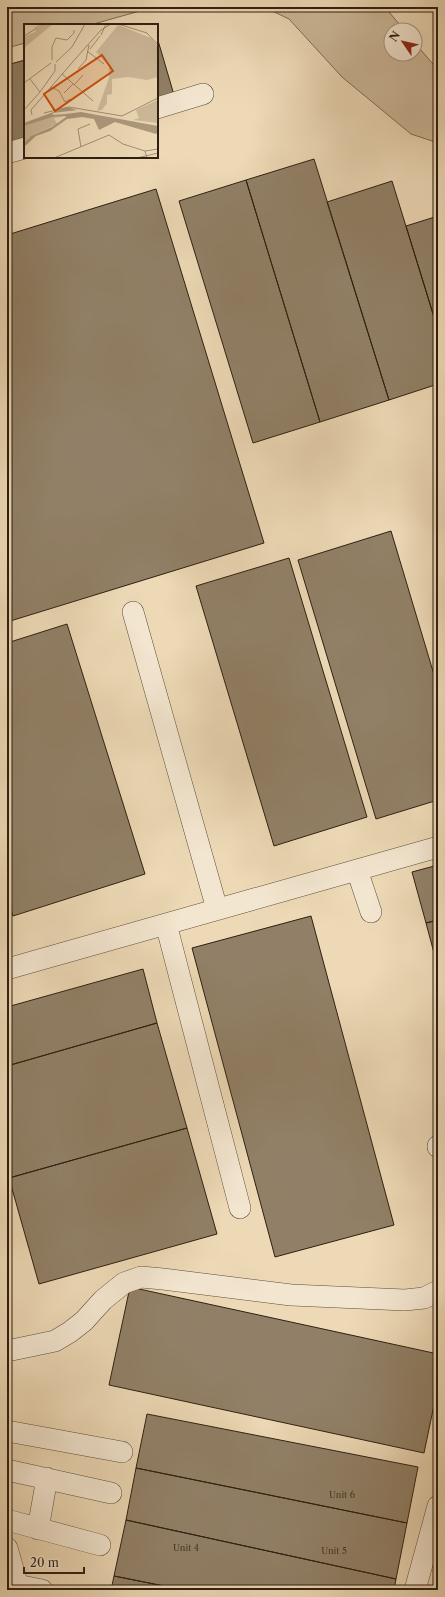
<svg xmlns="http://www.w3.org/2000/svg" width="445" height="1597" font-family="'Libre Caslon Text',serif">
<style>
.green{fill:#cdb99a;stroke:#7e6c56}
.building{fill:#918067;stroke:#2e1f11}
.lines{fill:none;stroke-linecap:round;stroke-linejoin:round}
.minor-casing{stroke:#5e4e3a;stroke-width:22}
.minor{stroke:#f3e6d0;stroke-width:21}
.labels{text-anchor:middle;stroke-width:3;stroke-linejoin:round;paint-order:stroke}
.number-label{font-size:9px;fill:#473726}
.inset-river{fill:none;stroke:#ac9a7e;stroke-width:2}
.inset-road{fill:none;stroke:#a18f74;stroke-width:1}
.view{fill:#cc500d;fill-opacity:0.15;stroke:#cc500d;stroke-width:2}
.inset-edge{fill:none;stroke:#2e1f11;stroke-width:2}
</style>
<rect width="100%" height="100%" fill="#edd9b6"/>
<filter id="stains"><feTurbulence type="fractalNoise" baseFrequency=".005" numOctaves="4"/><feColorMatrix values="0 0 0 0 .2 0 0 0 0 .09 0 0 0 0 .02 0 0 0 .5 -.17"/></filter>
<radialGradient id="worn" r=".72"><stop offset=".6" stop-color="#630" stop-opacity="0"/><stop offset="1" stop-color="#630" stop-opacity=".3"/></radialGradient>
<path class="green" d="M 7,7 L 154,7 L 90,25 L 25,25 L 25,43 L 7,48 Z
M 264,7 L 385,7 L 404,30 L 391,30 L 391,54 L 415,54 L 415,43 L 438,70 L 438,143 L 411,134 L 342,77 L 289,19 Z"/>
<path class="building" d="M 157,37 L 174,95 L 157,100 Z
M 25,60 L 25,141 L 7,146 L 7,65 Z
M 314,159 L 389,400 L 320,422 L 246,180 Z
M 246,180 L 320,422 L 253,443 L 179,201 Z
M 392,181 L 438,330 L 438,384 L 389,400 L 327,202 Z
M 156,189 L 264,543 L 7,622 L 7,235 Z
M 438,216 L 438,330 L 406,226 Z
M 391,531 L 438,688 L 438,800 L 376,819 L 298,560 Z
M 289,558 L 367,817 L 274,846 L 196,586 Z
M 67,624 L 145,874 L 13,916 L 7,896 L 7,643 Z
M 438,865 L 438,920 L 426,923 L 412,872 Z
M 311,916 L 394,1225 L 275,1257 L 192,948 Z
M 438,920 L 438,968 L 426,923 Z
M 143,969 L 157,1023 L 7,1066 L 7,1007 Z
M 157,1023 L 187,1128 L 9,1178 L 7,1170 L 7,1066 Z
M 187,1128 L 217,1234 L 39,1284 L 9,1178 Z
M 130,1287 L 438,1354 L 438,1386 L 424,1453 L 109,1385 Z
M 147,1414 L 418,1467 L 407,1523 L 136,1468 Z
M 136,1468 L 407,1523 L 396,1579 L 126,1520 Z
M 126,1520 L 396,1579 L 394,1590 L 184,1590 L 114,1576 Z
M 114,1576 L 184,1590 L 111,1590 Z"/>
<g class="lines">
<defs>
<path id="minor" d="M 157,108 L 203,94
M 7,153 L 25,148
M 133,612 L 217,909
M 357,870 L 371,912
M 166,924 L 240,1208
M 7,969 L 438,847
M 438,1146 L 438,1147
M 7,1351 L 55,1341 L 70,1332 L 84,1321 L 103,1300 L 124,1283 L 141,1277 L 163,1279 L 291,1295 L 405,1300 L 424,1298 L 438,1291
M 7,1431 L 122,1452
M 7,1470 L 111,1493
M 7,1520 L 100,1545
M 38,1529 L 47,1478
M 7,1548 L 19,1590
M 17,1585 L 42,1590
M 415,1590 L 438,1506"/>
</defs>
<use href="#minor" class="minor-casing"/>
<use href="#minor" class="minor"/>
</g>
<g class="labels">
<g class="number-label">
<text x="342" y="1498">Unit 6</text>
<text x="186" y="1551">Unit 4</text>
<text x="334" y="1554">Unit 5</text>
</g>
</g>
<g transform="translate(24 24)">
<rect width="134" height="134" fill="#edd9b6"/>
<path d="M 16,0 L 29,0 L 0,24 L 0,13 L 11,8 L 13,4 L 10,4 ZM 94,1 L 127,14 L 134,23 L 134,53 L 123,56 L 104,53 L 88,55 L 88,70 L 83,71 L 83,79 L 78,86 L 73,87 L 85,54 L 85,42 L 72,28 ZM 134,76 L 134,99 L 109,96 L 115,94 L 112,86 ZM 40,92 L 30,94 L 33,100 L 7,112 L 0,119 L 0,102 L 23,93 Z" fill="#cdb99a"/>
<path d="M 43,83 L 53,86 L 29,89 L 28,93 L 0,102 L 0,99 ZM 57,88 L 134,102 L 134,108 L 132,110 L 91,98 L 75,106 L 70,95 L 58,93 L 43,95 L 26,107 L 12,112 L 0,123 L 0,119 L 7,112 L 28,103 L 42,93 L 42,90 Z" fill="#ac9a7e"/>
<path class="inset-river" d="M 26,92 L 43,91"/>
<path class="inset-road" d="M 94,0 L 123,9 L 134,21M 77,11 L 82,0M 0,12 L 13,4M 66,25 L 76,12M 63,27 L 80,40M 28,36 L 28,23 L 32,14 L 43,16 L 50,9 L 50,6M 32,38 L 48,23 L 61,0M 54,45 L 62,36 L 65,21M 38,50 L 69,77M 0,59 L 27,39M 50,61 L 59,51M 27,63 L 35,67 L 41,78 L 47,75M 16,68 L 31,47 L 31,40M 40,69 L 49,60M 0,86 L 16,68 L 6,55M 20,89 L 45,83 L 98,92 L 134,74M 8,91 L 7,86 L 53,33 L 77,6 L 87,0M 57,123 L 54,105 L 66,100M 121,127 L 134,125M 30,134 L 85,111 L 99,120 L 121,127 L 123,134M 113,134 L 134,129"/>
<path class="view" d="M 78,31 L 89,47 L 31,87 L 20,70 Z"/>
<rect width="134" height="134" class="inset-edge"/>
</g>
<rect width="445" height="1597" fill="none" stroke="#edd9b6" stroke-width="24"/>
<rect x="8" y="8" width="429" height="1581" fill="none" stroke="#2e1f11" stroke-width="2"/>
<rect x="12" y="12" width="421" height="1573" fill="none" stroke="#2e1f11"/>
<g transform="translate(403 42) rotate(304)"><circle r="19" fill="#f3e6d0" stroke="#a49684"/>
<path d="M0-3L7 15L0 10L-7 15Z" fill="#8f2418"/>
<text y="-6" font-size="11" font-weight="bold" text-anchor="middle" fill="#2e1f11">N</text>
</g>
<path d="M24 1567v6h60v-6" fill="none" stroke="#2e1f11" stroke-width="2"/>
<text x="30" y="1567" font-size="12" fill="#2e1f11" stroke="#f3e6d0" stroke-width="3" paint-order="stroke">20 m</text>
<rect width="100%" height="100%" filter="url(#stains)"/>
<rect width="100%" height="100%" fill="url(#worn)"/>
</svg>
